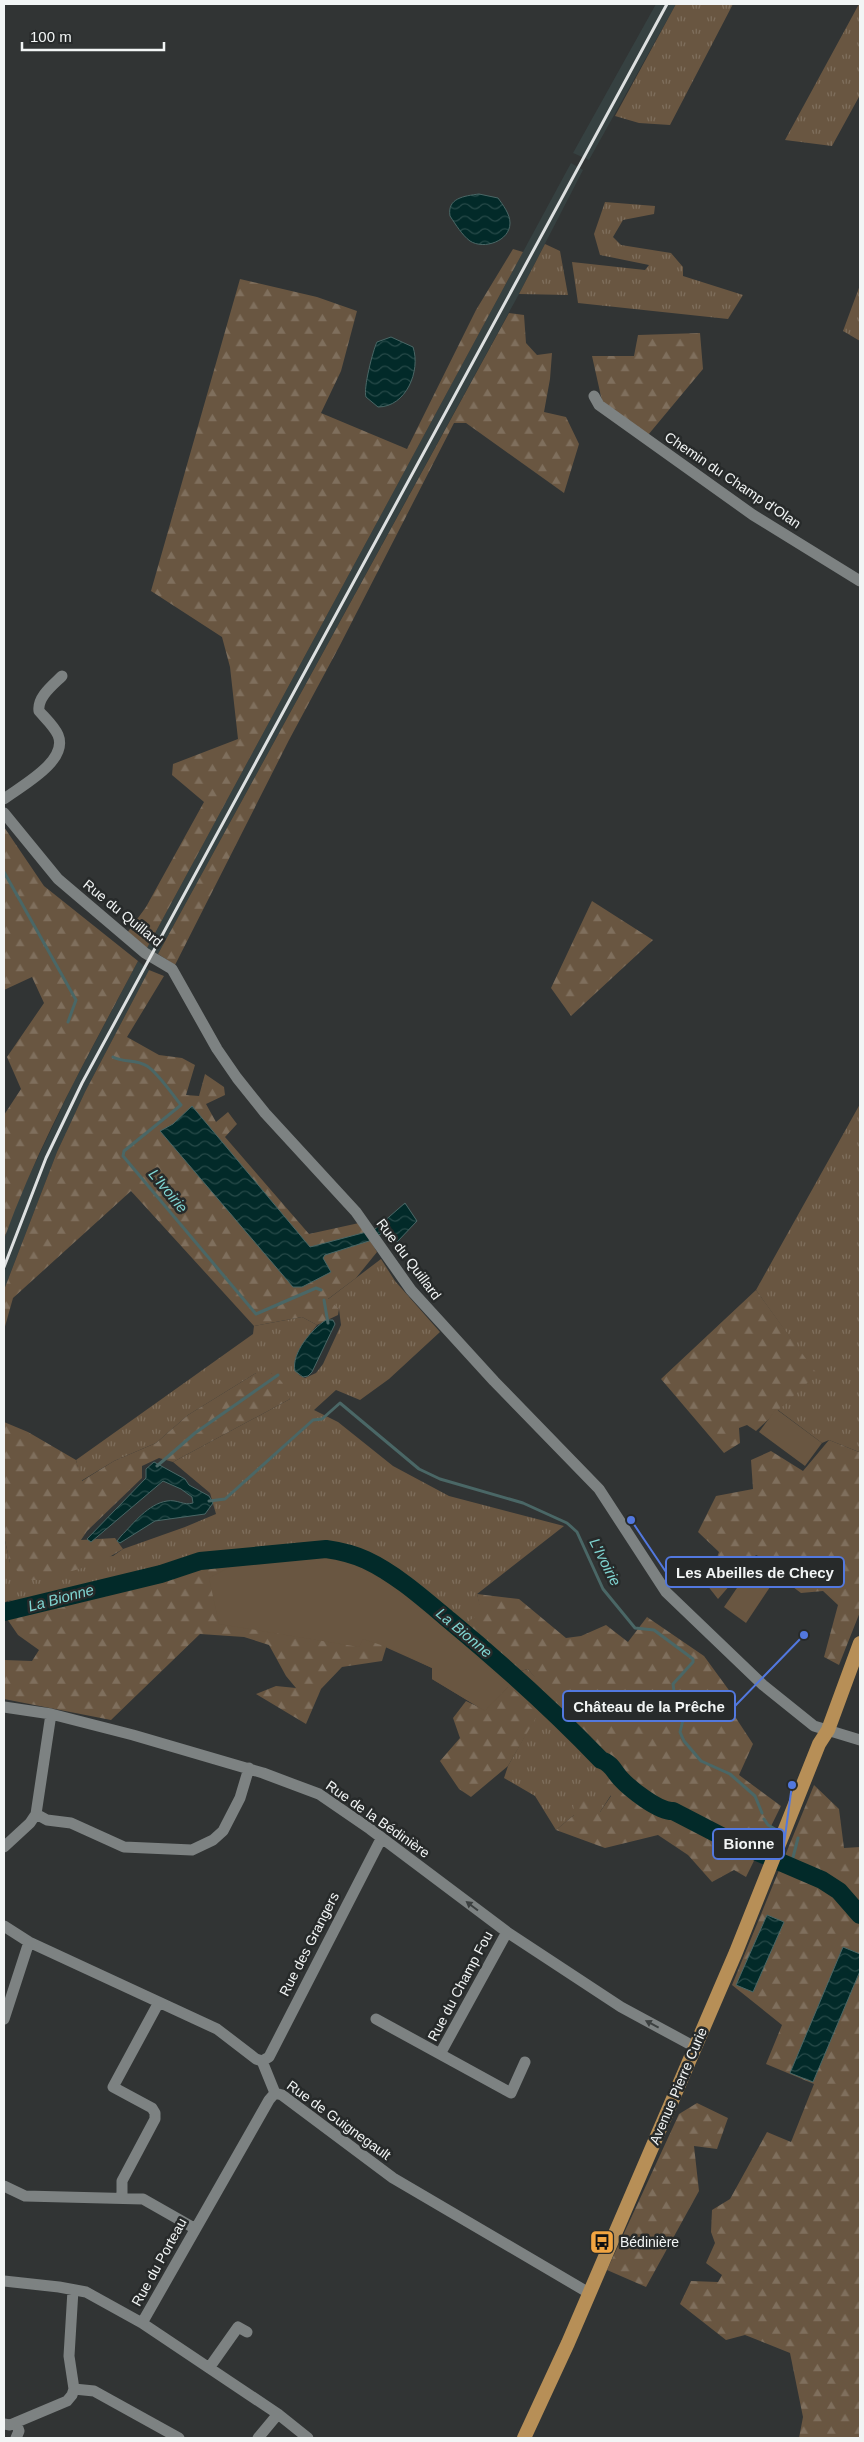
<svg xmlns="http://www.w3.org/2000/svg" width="864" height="2442" font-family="Arial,sans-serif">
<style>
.built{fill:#364141}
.grass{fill:url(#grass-tufts)}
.forest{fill:url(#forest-firs)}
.park{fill:#695641}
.water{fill:url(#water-waves);stroke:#4a6766}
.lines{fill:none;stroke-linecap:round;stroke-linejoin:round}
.stream{stroke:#4a6766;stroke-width:3}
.river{stroke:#022a29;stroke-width:18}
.minor{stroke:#7d8282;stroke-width:11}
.major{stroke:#b78f57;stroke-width:14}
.rail{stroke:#dde0e0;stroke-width:3}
.oneway{fill:#3c4040}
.labels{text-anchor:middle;stroke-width:5;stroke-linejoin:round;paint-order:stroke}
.street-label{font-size:14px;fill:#f2f5f5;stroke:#272a2a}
.poi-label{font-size:14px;fill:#f2f5f5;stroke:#272a2a;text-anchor:start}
.water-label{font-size:15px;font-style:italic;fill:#7fd5d2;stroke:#272a2a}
.leader{fill:none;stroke:#5278df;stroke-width:2}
.callout-dot{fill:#5278df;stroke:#272a2a;stroke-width:2}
.callout{fill:#272a2a;stroke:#5278df;stroke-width:2}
.callout-label{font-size:15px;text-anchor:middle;font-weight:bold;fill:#f2f5f5}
</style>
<defs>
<pattern id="grass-tufts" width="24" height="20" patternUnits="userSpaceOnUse" patternTransform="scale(1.25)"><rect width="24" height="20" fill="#695641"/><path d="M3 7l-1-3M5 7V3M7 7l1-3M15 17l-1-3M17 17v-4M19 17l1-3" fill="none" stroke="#7f6f5d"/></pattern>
<pattern id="forest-firs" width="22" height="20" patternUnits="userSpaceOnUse" patternTransform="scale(1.25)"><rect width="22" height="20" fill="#695641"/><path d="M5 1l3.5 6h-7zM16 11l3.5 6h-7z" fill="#7f6f5d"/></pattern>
<pattern id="water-waves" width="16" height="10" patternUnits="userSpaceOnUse" patternTransform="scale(1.25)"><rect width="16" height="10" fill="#022a29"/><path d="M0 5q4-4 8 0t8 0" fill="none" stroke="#274a49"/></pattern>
</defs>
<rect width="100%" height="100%" fill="#313434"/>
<path class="built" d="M 656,4 L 676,4 L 589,160 L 573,153 Z
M 571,163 L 583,170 L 519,294 L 158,954 L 147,948 Z
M 138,961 L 149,970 L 85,1092 L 57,1152 L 4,1290 L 4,1239 L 17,1201 L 73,1084 Z"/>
<path class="grass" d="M 676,4 L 733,4 L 670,125 L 639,123 L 615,116 Z
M 859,4 L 860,95 L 832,146 L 785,140 Z
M 605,202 L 655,206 L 654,214 L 623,220 L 613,237 L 621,245 L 671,253 L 683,267 L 683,276 L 743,295 L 728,319 L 578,303 L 572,262 L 645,270 L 649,265 L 600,255 L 594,234 Z
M 545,244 L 560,251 L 568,295 L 519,294 Z
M 860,285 L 860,341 L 843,331 Z
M 860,1104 L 860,1450 L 859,1452 L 829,1440 L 822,1443 L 778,1410 L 816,1374 L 756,1290 Z
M 381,1259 L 395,1281 L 440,1332 L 389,1379 L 360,1400 L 336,1390 L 314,1410 L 338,1422 L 393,1466 L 449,1496 L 564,1526 L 477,1594 L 493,1653 L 513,1673 L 528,1669 L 542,1685 L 568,1727 L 603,1757 L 611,1795 L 600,1812 L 574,1815 L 556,1830 L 535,1796 L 504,1778 L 508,1766 L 537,1714 L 508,1687 L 485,1711 L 432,1679 L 432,1668 L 209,1568 L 39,1609 L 9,1600 L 4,1603 L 4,1536 L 10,1563 L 113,1556 L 123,1549 L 185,1527 L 216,1514 L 210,1493 L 173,1462 L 290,1399 L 271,1373 L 256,1373 L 188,1415 L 156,1443 L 114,1461 L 81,1481 L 76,1460 L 253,1334 L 254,1326 L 302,1317 L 317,1325 L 304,1342 L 295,1363 L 299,1375 L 305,1378 L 316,1373 L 323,1364 L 341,1325 L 339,1309 L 327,1300 Z"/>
<path class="forest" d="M 513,249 L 523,252 L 147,948 L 127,933 L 146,907 L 204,802 L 172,775 L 173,764 L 238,739 L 230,667 L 222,637 L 151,591 L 240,279 L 317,297 L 357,311 L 341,371 L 321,413 L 407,449 L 476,310 Z
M 509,313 L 524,315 L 526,343 L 537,355 L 552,353 L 550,379 L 544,412 L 566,417 L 579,444 L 564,493 L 466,423 L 454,423 L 339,647 L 289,740 L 175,965 L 158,954 Z
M 700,333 L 703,369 L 648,435 L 602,401 L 592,356 L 634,356 L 638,335 Z
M 4,827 L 44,886 L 138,961 C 90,1052 39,1142 4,1239 L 4,1115 L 21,1089 L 7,1057 L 44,1003 L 32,977 L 4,990 Z
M 592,901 L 653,940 L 571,1016 L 551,988 Z
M 149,970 L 164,976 L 127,1037 L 159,1055 L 182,1058 L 195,1065 L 186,1095 L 199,1096 L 205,1074 L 224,1087 L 225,1095 L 206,1104 L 216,1122 L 228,1112 L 237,1124 L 225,1137 L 309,1234 L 359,1223 L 377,1252 L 356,1278 L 328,1299 L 339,1309 L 338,1315 L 317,1325 L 302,1317 L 254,1326 L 131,1191 L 13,1298 L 4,1330 L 4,1290 L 57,1152 L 85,1092 Z
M 756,1290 L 817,1374 L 756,1431 L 747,1425 L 739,1428 L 740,1443 L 724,1453 L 661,1379 Z
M 256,1373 L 271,1373 L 282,1382 L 290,1399 L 173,1462 L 159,1458 L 142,1466 L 142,1478 L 87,1531 L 81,1540 L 115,1538 L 123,1549 L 99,1563 L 42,1580 L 29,1580 L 19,1573 L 10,1563 L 4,1536 L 4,1422 L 28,1432 L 76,1460 L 82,1481 L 114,1461 L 156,1443 L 188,1415 Z
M 829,1440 L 859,1452 L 860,1450 L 860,1612 L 839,1665 L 824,1657 L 838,1605 L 823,1591 L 801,1593 L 785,1581 L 781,1567 L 756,1555 L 718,1599 L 707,1585 L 719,1552 L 698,1532 L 716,1496 L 753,1489 L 751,1460 L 771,1451 L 803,1471 Z
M 230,1567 L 388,1641 L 382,1661 L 342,1667 L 321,1689 L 306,1724 L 256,1694 L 276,1686 L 296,1688 L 286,1676 L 269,1645 L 244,1637 L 200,1634 L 111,1720 L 4,1699 L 4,1660 L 32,1661 L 39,1650 L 18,1635 L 5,1616 L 8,1600 L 39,1609 L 209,1568 Z
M 477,1594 L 519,1599 L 566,1638 L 581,1636 L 606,1625 L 628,1642 L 647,1617 L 704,1656 L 731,1693 L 732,1712 L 753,1744 L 739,1775 L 781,1806 L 746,1877 L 734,1870 L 712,1882 L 688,1855 L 658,1835 L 605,1848 L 556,1830 L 574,1815 L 573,1799 L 585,1794 L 600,1812 L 611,1796 L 596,1780 L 605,1771 C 601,1748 582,1743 568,1727 C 553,1711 544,1687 528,1669 L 513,1673 L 461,1626 L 481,1613 Z
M 509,1686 L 538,1714 L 508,1766 L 471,1797 L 459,1789 L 440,1761 L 460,1738 L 453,1718 L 466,1701 L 485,1710 Z
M 814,1785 L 839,1809 L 844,1848 L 860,1847 L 860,2438 L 799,2438 L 803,2417 L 790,2353 L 745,2335 L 726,2340 L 680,2304 L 691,2281 L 718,2282 L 722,2275 L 706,2263 L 715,2243 L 711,2232 L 712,2210 L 730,2199 L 767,2132 L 791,2142 L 814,2084 L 766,2064 L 782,2025 L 732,1985 Z
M 697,2103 L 728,2118 L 717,2149 L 694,2146 L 699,2191 L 646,2287 L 607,2270 L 679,2114 Z"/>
<path class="park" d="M 776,1409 L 822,1443 L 805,1466 L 759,1432 Z
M 758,1557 L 780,1572 L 746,1623 L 724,1607 Z
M 297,1561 L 346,1561 L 373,1574 L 445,1627 L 509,1686 L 485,1711 L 432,1679 L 432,1668 L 390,1648 L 363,1639 L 359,1647 L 219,1624 L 209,1578 L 230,1567 Z"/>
<path class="water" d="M 479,194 L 498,198 C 503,205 510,214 510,223 C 510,241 484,250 470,241 C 462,235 456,225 450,216 C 447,198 464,196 479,194 Z
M 391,337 L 413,347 C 421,371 406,407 378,407 L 366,397 C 363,389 373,350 377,342 Z
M 192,1106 L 310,1247 L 374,1230 L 405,1203 L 417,1221 L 397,1242 L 382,1233 L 369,1241 L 325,1255 L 323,1258 L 331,1272 L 302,1287 L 293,1287 L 160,1131 L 173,1124 Z
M 326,1320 L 333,1320 L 335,1324 L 312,1372 L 308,1376 L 303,1377 L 295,1371 C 291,1353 312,1329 326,1320 Z
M 154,1462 L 185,1479 L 189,1485 L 209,1496 L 213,1503 L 205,1514 L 155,1521 L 120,1543 L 117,1541 L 121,1536 C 134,1523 148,1504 167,1501 C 177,1499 184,1506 193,1503 L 192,1497 L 181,1489 L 163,1481 L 91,1542 L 87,1539 L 146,1478 L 146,1469 Z
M 767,1915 L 784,1922 L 753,1992 L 736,1985 Z
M 843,1947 L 860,1954 L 860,1971 L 813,2082 L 790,2073 Z"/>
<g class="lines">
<path class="stream" d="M 4,872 L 76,1000 L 68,1022
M 113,1057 C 124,1063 136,1059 147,1066 C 158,1073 172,1094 181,1105 L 124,1151 L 123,1156 L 256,1314 L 316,1288 L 321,1290
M 324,1300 L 328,1323
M 157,1466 L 195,1433 L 278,1375
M 209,1501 L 225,1499 L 313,1420 L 322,1419 L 340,1403 L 419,1469 L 440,1479 L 523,1503 L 567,1523 L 577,1532 L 603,1589 L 635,1628 L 654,1630 L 693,1659 L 693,1662 L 673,1684 L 676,1705 L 683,1720 L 680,1732 L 684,1741 L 701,1761 L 730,1774 L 755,1796 L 762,1813
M 764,1819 L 768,1825 L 775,1829
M 791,1865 L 798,1838"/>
<path class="river" d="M 4,1612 L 161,1574 L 200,1561 L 326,1549 C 340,1551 353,1554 366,1560 C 396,1574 424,1599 449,1620 C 502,1664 553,1710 601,1760 C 611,1763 614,1771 620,1778 C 630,1789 659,1812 673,1811 L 729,1840 L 822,1880 L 839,1891 L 860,1915"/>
<path class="minor" d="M 594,396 L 599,405 L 753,515 L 860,581
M 4,799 C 21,786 69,761 58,735 C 54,726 45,718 39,711 C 37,697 53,685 62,676
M 4,813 L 58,879 L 145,953 L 172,969 L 217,1049 L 237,1078 L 265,1113 L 356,1212 L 411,1290 L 494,1381 L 599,1489 L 666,1592 L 763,1685 L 814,1726 L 860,1740
M 4,1707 L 51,1714 L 133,1735 L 263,1773 L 319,1794 L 370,1829 L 507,1932 L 621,2007 L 695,2047
M 36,1814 L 47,1820 L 71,1823 L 124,1847 L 192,1850 L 213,1840 L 223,1831 L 240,1798 L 249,1768
M 4,1847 L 30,1823 L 36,1814 L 51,1714
M 4,1926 L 29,1942 L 217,2029 L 256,2059 L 262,2061
M 4,2019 L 29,1942
M 376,2019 L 511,2093 L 525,2062
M 440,2054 L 507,1932
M 262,2061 L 275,2093 L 282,2095 L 393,2178 L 589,2293
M 262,2061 L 269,2057 L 381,1839
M 4,2186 L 25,2196 L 143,2199 L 194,2228
M 122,2198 L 122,2181 L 155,2119 L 155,2113 L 152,2108 L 113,2087 L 159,2002
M 4,2281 L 59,2287 L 86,2292 L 142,2323 L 278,2414 L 308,2438
M 142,2323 L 269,2100 L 275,2093
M 209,2368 L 238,2327 L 247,2332
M 74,2389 L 94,2391 L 179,2438
M 4,2424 L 10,2425 L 67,2401 L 72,2395 L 74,2389 L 69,2356 L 73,2290
M 16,2438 L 19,2431 L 16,2423
M 258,2438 L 278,2414"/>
<path class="major" d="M 524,2438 L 568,2343 L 736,1952 L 819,1744 L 828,1730 L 860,1643"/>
<path class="rail" d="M 4,1267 L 46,1158 L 82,1083 L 667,4"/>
</g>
<defs><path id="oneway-solid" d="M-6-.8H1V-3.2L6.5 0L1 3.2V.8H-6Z" transform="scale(1.25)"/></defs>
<g class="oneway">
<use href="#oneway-solid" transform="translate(472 1906) rotate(-143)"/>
<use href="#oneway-solid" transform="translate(652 2024) rotate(-152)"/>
</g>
<defs>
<symbol id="bus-square" viewBox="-11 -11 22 22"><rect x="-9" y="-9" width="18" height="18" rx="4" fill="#f2a541" stroke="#272a2a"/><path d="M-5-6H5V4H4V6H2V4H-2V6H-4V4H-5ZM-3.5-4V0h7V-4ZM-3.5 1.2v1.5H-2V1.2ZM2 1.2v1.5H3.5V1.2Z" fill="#111"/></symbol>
</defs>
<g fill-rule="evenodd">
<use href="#bus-square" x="588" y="2228" width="28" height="28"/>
</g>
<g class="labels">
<g class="street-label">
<text transform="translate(733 480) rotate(34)" y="5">Chemin du Champ d'Olan</text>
<text transform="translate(123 913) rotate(39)" y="5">Rue du Quillard</text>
<text transform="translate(409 1259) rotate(53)" y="5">Rue du Quillard</text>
<text transform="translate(378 1819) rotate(35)" y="5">Rue de la Bédinière</text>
<text transform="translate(309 1944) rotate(-63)" y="5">Rue des Grangers</text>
<text transform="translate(460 1986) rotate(-62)" y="5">Rue du Champ Fou</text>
<text transform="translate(678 2086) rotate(-67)" y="5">Avenue Pierre Curie</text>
<text transform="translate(339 2120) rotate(36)" y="5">Rue de Guignegault</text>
<text transform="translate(159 2262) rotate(-61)" y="5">Rue du Porteau</text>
</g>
<g class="poi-label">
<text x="620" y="2247">Bédinière</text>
</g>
<g class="water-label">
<text transform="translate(168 1191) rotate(50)" y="5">L'Ivoirie</text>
<text transform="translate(605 1562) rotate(63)" y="5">L'Ivoirie</text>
<text transform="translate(61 1598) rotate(-15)" y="5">La Bionne</text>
<text transform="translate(464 1633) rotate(40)" y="5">La Bionne</text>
</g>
</g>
<path class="leader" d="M631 1520L666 1572M804 1635L735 1706M792 1785L784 1844"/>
<g class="callout-dot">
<circle cx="631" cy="1520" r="5"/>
<circle cx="804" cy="1635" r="5"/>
<circle cx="792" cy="1785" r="5"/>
</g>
<g class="callout">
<rect x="666" y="1557" width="178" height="30" rx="5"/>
<rect x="563" y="1691" width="172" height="30" rx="5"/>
<rect x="713" y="1829" width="71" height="30" rx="5"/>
</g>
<g class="callout-label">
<text x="755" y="1578">Les Abeilles de Checy</text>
<text x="649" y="1712">Château de la Prêche</text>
<text x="749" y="1849">Bionne</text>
</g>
<rect width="864" height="2442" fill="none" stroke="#f2f5f5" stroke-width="10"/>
<path d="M22 42v8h142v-8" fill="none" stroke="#f2f5f5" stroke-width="2.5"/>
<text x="30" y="42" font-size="15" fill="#f2f5f5" stroke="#272a2a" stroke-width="4" paint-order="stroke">100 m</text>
</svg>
